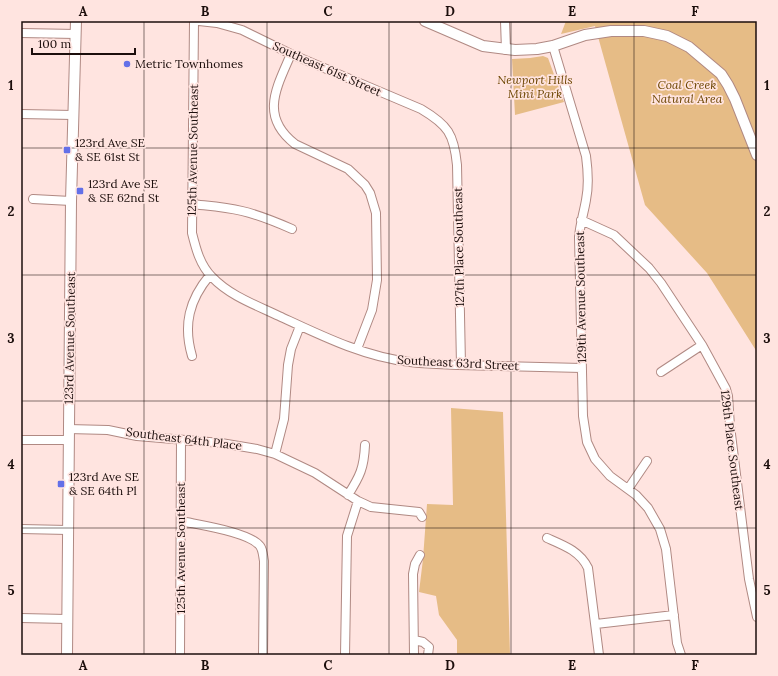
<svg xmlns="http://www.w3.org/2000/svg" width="778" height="676" font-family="Lora,serif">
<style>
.green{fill:#e6bc86}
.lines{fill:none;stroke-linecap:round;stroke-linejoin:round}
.minor-casing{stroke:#b08983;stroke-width:10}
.tertiary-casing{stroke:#b08983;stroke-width:12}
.minor{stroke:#fff;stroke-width:8}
.tertiary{stroke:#fff;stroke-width:10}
.grid{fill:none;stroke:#1c0e0c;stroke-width:1;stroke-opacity:0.55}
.poi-dot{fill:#6370e8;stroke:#ffe4e0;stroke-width:1.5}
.labels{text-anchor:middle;stroke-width:3.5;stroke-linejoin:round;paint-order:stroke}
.poi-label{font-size:12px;fill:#1c0e0c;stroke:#ffe4e0;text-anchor:start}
.street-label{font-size:12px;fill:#1c0e0c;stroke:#ffe4e0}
.park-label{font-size:12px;font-style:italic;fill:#6e4703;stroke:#ffe4e0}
.neatline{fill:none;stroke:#1c0e0c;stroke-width:1.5}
.grid-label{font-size:13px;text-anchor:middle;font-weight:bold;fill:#1c0e0c}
</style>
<rect width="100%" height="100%" fill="#ffe4e0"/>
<path class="green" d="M 566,21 L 757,21 L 757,352 L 707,273 L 645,205 L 595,26 L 561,34 Z
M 543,56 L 548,58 L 564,102 L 515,115 L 512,59 L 530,58 Z
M 451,408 L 503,412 L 510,655 L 457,655 L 457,640 L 439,615 L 436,596 L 419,592 L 423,559 L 427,504 L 453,505 Z"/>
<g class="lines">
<defs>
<path id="minor" d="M 194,21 L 192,233 C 196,249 200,265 212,277 C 230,296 256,305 279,316 C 320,335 364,357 410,362 C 426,364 442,364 458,365 C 499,366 541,367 582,368
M 199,21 L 217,23 L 242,30 L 291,54 L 421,109 C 448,125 454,134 457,165 L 461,365
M 505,21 L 506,50
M 21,33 L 76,34
M 553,46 L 586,156 C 588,171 589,186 586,200 C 584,212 580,224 579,237 L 583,416 L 587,442 L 595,459 L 610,476 L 636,495 L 648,508 L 660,529 L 666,549 L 677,643 L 681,655
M 291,54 C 277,87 259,116 295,144 L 348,169 L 365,185 L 370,193 L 376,213 L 377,280 L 372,310 L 357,349
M 21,114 L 73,115
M 33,199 L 71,201
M 192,204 C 209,206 225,207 242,211 C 259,215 276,222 292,229
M 581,220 L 614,235 L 649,268 L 661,283 L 702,345 L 726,389 L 728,396 L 730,426 L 749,579 L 757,617
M 192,356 C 183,325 189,300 210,275
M 661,372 L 702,345
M 68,429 L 108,430 L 137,436 L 221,443 L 257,449 L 275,454 L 315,473 L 358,501 L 371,507 L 419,512 L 422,517
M 21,440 L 68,440
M 275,454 L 284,419 L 288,365 L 291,349 L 300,326
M 628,489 L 647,461
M 348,495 C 360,476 364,468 365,445
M 181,521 C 199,525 249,532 260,546 C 263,550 263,556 264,561 L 263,655
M 21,529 L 68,530
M 547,538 C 563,545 580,551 588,568 L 599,655
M 21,618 L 67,619
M 596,624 L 674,615
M 414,640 L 423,642 L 429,647 L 428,655
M 180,655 L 181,440
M 345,655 L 347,536 L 358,501
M 414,655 L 413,574 L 415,564 L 420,555"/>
<path id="tertiary" d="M 425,21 L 483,46 L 515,50 L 537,49 L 553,46 L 585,35 L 611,31 L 644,31 L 667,36 L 689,47 L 721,74 L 728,85 L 735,99 L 757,155
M 67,655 L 71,201 L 76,21"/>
</defs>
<use href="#minor" class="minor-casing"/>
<use href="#tertiary" class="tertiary-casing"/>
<use href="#minor" class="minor"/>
<use href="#tertiary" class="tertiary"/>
</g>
<path class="grid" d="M 144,21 L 144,655M 267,21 L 267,655M 389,21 L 389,655M 511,21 L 511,655M 634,21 L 634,655M 21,148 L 757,148M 21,275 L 757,275M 21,401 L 757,401M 21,528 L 757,528"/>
<g class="poi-dot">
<circle cx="127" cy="64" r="4"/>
<rect x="63" y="146" width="8" height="8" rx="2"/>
<rect x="76" y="187" width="8" height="8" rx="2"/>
<rect x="57" y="480" width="8" height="8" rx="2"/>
</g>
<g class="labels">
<g class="poi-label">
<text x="135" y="68">Metric Townhomes</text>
<text x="75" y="147">123rd Ave SE<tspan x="75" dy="14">&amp; SE 61st St</tspan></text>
<text x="88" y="188">123rd Ave SE<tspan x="88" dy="14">&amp; SE 62nd St</tspan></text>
<text x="69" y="481">123rd Ave SE<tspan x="69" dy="14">&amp; SE 64th Pl</tspan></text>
</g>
<g class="street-label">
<text transform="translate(327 69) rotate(24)" y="4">Southeast 61st Street</text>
<text transform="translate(193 150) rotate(-89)" y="4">125th Avenue Southeast</text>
<text transform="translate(459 247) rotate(-91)" y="4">127th Place Southeast</text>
<text transform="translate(581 297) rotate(-91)" y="4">129th Avenue Southeast</text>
<text transform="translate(70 338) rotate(-89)" y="4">123rd Avenue Southeast</text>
<text transform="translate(458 363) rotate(3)" y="4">Southeast 63rd Street</text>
<text transform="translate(184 439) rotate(7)" y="4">Southeast 64th Place</text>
<text transform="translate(732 450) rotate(83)" y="4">129th Place Southeast</text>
<text transform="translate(181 548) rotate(-90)" y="4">125th Avenue Southeast</text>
</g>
<g class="park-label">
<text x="535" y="84">Newport Hills<tspan x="535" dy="14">Mini Park</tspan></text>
<text x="687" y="89">Coal Creek<tspan x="687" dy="14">Natural Area</tspan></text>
</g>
</g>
<rect width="778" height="676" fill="none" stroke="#ffe4e0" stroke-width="44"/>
<path d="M32 48v6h103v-6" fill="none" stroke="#1c0e0c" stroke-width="2"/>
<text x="38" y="48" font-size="12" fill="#1c0e0c" stroke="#ffe4e0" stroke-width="3" paint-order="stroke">100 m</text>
<rect x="22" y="22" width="734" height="632" class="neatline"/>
<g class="grid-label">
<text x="83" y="16">A</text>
<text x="205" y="16">B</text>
<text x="328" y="16">C</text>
<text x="450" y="16">D</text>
<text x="572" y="16">E</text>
<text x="695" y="16">F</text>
<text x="11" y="90">1</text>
<text x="767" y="90">1</text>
<text x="11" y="216">2</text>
<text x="767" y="216">2</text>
<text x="11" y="343">3</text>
<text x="767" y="343">3</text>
<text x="11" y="469">4</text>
<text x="767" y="469">4</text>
<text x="11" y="595">5</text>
<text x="767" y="595">5</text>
<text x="83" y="670">A</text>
<text x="205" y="670">B</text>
<text x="328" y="670">C</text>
<text x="450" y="670">D</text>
<text x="572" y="670">E</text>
<text x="695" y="670">F</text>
</g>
</svg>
